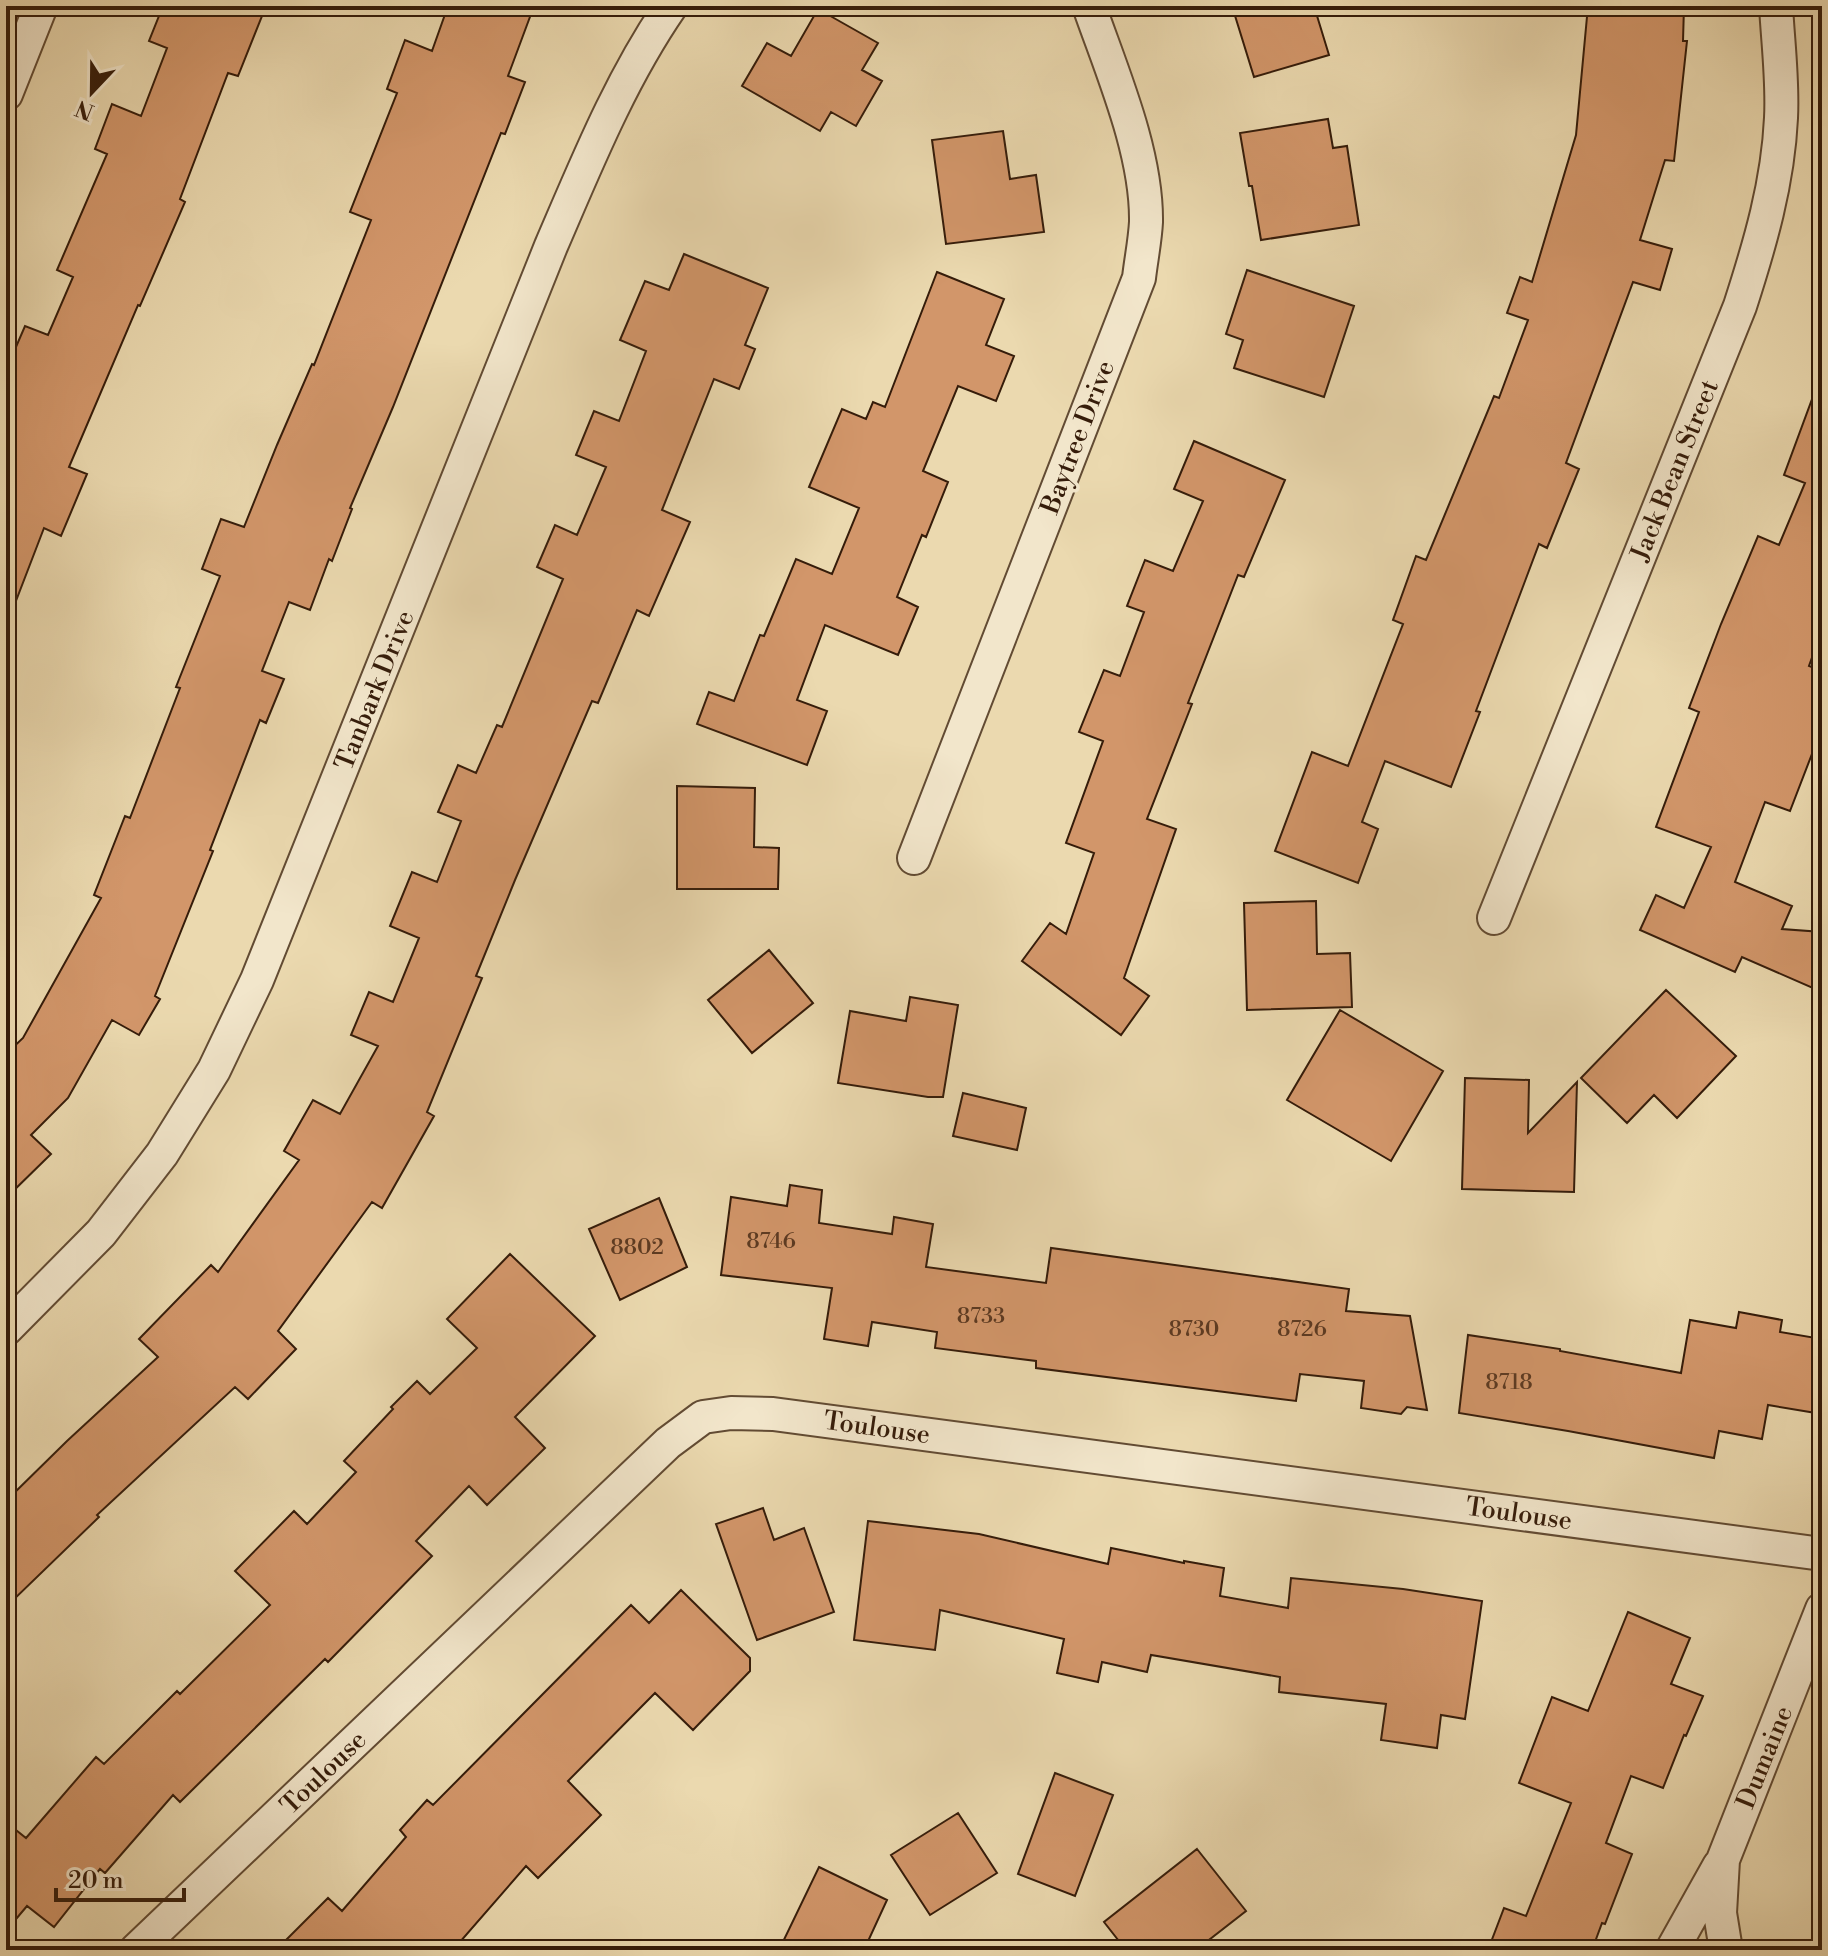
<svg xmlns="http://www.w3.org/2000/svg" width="1828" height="1956" font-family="'Libre Bodoni',serif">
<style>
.building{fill:#d2966a;stroke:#351c0a;stroke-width:2}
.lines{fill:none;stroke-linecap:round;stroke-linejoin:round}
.street-casing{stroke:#624b33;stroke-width:36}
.street{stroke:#f2e6cb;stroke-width:32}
.labels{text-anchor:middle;stroke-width:7;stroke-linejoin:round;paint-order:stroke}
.number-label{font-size:22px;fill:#5c3a22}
.street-label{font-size:26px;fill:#351c0a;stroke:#f2e6cb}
</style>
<rect width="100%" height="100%" fill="#ebd9af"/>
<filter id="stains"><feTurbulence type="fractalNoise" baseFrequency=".0025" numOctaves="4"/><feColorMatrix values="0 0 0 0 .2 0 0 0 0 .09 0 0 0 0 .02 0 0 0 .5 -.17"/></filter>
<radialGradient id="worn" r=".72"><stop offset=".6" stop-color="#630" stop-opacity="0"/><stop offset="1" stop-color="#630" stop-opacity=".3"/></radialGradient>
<path class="building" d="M 163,6 L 266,6 L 238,76 L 228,73 L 180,199 L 185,202 L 140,306 L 138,305 L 69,467 L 87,474 L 61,536 L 44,528 L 9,619 L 6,618 L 6,370 L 25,326 L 48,335 L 73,277 L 57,270 L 107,154 L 95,149 L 112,104 L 141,116 L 167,48 L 149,41 Z
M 448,6 L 534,6 L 508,76 L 525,82 L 505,134 L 501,133 L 393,407 L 350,508 L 352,509 L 332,561 L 329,559 L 310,610 L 289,602 L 262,671 L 284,679 L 266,723 L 260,720 L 210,850 L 213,851 L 155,996 L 160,999 L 139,1035 L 112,1020 L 68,1098 L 31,1135 L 51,1154 L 6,1198 L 6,1054 L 23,1038 L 101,898 L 94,895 L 125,816 L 130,818 L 180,688 L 176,687 L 220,576 L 202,569 L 221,519 L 244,527 L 277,445 L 312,364 L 314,365 L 371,220 L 350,212 L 397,93 L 387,89 L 405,40 L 432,51 Z
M 1232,6 L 1314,6 L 1329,55 L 1254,77 Z
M 1588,6 L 1684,6 L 1683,41 L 1687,41 L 1674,161 L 1665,160 L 1640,240 L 1672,249 L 1660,290 L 1633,282 L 1566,463 L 1579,469 L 1547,548 L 1539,544 L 1476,711 L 1480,712 L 1451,787 L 1385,761 L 1362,822 L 1378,829 L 1358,883 L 1275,851 L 1312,752 L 1348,766 L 1403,624 L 1393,620 L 1416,556 L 1426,560 L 1494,396 L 1499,398 L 1528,320 L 1507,313 L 1520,277 L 1532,282 L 1576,135 Z
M 818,9 L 878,43 L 862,70 L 882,81 L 856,126 L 831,112 L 820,131 L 742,86 L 767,43 L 791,56 Z
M 1328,119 L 1333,148 L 1347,146 L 1359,225 L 1261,240 L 1252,186 L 1249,186 L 1240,133 Z
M 1003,131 L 1010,179 L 1036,175 L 1044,232 L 946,244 L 932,140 Z
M 684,254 L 768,288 L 745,345 L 755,349 L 739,389 L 714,379 L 662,510 L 690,522 L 649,616 L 637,610 L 598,703 L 592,701 L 515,880 L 476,976 L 482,978 L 427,1112 L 434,1116 L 382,1208 L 372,1202 L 278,1331 L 296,1349 L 248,1399 L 235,1387 L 97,1515 L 99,1517 L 6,1607 L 6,1501 L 67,1441 L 158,1357 L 139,1339 L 211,1265 L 218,1272 L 299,1160 L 284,1151 L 313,1100 L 340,1114 L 378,1046 L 351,1035 L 369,992 L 393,1002 L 419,938 L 390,926 L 412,872 L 437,882 L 461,821 L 438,812 L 458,765 L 476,773 L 497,725 L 502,727 L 563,579 L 537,567 L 555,525 L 577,535 L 606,467 L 576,455 L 594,411 L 619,421 L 646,351 L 620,340 L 645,281 L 669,290 Z
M 1247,270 L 1354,306 L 1324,397 L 1234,368 L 1243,340 L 1226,334 Z
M 937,272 L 1004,299 L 986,345 L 1014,356 L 996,401 L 958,386 L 923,471 L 948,482 L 926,537 L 922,535 L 897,597 L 918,607 L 898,655 L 825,625 L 797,700 L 827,711 L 807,765 L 697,724 L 709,692 L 734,701 L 760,635 L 764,636 L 796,559 L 832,574 L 859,508 L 809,487 L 842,409 L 866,419 L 873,402 L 885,407 Z
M 1818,383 L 1822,383 L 1822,630 L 1809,666 L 1822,671 L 1822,728 L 1790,811 L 1765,802 L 1735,882 L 1792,906 L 1782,929 L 1822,932 L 1822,992 L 1742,957 L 1735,972 L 1640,930 L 1656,895 L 1684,908 L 1711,847 L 1656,827 L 1699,712 L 1689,708 L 1721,624 L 1758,536 L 1779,545 L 1805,483 L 1784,475 Z
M 1194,441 L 1285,480 L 1244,577 L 1238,575 L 1188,703 L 1192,704 L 1147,819 L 1176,829 L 1124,978 L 1149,996 L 1121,1035 L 1022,961 L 1050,923 L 1066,934 L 1094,853 L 1066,843 L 1103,741 L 1079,732 L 1104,670 L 1120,676 L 1144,612 L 1127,606 L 1145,560 L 1173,571 L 1203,501 L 1174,489 Z
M 677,786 L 755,788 L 754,847 L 779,848 L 778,889 L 677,889 Z
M 1316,901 L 1317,954 L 1350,953 L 1352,1007 L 1247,1010 L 1244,903 Z
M 769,950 L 813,1003 L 752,1053 L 708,1000 Z
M 1666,990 L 1736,1056 L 1677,1118 L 1654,1095 L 1627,1123 L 1581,1078 Z
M 910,997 L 958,1005 L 943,1097 L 928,1097 L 838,1083 L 850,1011 L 906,1021 Z
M 1340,1010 L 1443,1071 L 1391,1161 L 1287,1100 Z
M 1465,1078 L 1529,1080 L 1528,1133 L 1577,1082 L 1574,1192 L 1462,1189 Z
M 963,1093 L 1026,1108 L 1017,1150 L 953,1136 Z
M 790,1185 L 822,1190 L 819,1223 L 892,1234 L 894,1217 L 933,1224 L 926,1267 L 1046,1283 L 1051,1248 L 1349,1289 L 1346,1311 L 1410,1316 L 1427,1410 L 1407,1407 L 1401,1414 L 1361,1408 L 1364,1381 L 1300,1374 L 1296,1401 L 1036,1368 L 1036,1361 L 935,1348 L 937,1332 L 872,1322 L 868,1346 L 824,1339 L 832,1288 L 721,1275 L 731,1197 L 787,1206 Z
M 659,1198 L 687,1267 L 620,1300 L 589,1229 Z
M 510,1254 L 595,1336 L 515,1417 L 545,1448 L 487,1505 L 469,1486 L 416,1541 L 432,1556 L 328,1662 L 325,1659 L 180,1802 L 173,1795 L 105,1873 L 100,1869 L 54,1927 L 27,1906 L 6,1931 L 6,1822 L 26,1838 L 96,1757 L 104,1764 L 177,1691 L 180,1694 L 270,1605 L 235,1571 L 294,1511 L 307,1524 L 356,1472 L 344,1461 L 393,1409 L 391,1407 L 417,1381 L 430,1394 L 477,1348 L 447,1319 Z
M 1739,1312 L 1782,1320 L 1780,1332 L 1822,1339 L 1822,1414 L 1768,1405 L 1762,1439 L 1719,1431 L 1714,1458 L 1568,1431 L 1459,1413 L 1468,1335 L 1560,1349 L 1560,1351 L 1681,1373 L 1690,1320 L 1736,1328 Z
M 763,1508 L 774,1540 L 804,1528 L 834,1612 L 757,1640 L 716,1524 Z
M 868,1521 L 979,1534 L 1108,1564 L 1111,1548 L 1184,1563 L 1184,1561 L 1224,1568 L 1220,1596 L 1288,1608 L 1291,1578 L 1403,1589 L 1482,1601 L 1465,1719 L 1441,1715 L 1437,1748 L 1381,1740 L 1386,1704 L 1279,1692 L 1280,1677 L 1151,1655 L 1147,1672 L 1102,1662 L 1098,1682 L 1057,1673 L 1064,1639 L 940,1610 L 935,1650 L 854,1640 Z
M 681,1590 L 750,1658 L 750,1671 L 693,1730 L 655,1693 L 568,1781 L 601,1815 L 538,1878 L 526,1866 L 453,1950 L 276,1950 L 328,1898 L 342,1911 L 406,1837 L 400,1830 L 427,1800 L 433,1805 L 631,1605 L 649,1623 Z
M 1628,1612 L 1690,1638 L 1671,1684 L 1703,1696 L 1686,1736 L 1684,1735 L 1663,1788 L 1631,1776 L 1606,1843 L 1632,1854 L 1605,1924 L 1602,1923 L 1595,1942 L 1606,1947 L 1606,1950 L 1488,1950 L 1504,1908 L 1526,1916 L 1571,1803 L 1519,1783 L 1552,1697 L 1588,1711 Z
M 1055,1773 L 1113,1795 L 1075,1896 L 1018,1874 Z
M 958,1813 L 997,1873 L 930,1915 L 891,1855 Z
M 1197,1849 L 1246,1911 L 1196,1950 L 1126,1950 L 1104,1922 Z
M 819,1867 L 887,1900 L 864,1950 L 779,1950 Z"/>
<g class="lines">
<defs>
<path id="street" d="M 6,94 L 41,6
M 914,858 L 1139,278 C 1141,260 1145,241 1146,222 C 1147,152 1112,72 1089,6
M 1494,918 L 1740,306 C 1760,244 1778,183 1781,118 C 1783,81 1778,43 1776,6
M 6,1329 L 101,1233 L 162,1154 L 214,1070 L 257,980 L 551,246 C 586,165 620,80 671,6
M 136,1950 L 668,1443 L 703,1417 L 731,1413 L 773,1414 L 1822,1554
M 1672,1950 L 1719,1866
M 1726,1950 L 1720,1913 L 1723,1860 L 1822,1609"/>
</defs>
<use href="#street" class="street-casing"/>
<use href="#street" class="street"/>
</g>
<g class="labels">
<g class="number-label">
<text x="771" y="1248">8746</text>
<text x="637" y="1254">8802</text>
<text x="981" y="1323">8733</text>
<text x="1194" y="1336">8730</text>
<text x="1302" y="1336">8726</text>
<text x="1509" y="1389">8718</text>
</g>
<g class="street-label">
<text transform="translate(1077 437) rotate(-69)" y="9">Baytree Drive</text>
<text transform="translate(1674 470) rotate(-68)" y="9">Jack Bean Street</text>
<text transform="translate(374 690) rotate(-68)" y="9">Tanbark Drive</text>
<text transform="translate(877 1427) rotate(8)" y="9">Toulouse</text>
<text transform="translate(1519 1513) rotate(8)" y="9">Toulouse</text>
<text transform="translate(1764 1757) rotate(-68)" y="9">Dumaine</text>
<text transform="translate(323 1772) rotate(-44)" y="9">Toulouse</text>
</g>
</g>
<rect width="1828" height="1956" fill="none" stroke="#ebd9af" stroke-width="32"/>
<rect x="8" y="8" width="1812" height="1940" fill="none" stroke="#351c0a" stroke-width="4"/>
<rect x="16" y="16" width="1796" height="1924" fill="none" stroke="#351c0a" stroke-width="2"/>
<g transform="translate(92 92) rotate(202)" stroke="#f2e6cb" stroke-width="6" paint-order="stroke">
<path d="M0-6L14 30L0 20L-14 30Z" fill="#351c0a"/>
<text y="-12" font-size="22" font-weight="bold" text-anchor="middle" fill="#351c0a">N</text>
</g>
<path d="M56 1888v12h128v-12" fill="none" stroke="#351c0a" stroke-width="4"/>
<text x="68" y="1888" font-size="24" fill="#351c0a" stroke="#f2e6cb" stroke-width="6" paint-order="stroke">20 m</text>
<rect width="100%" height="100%" filter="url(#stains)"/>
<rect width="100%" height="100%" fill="url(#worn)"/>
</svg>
